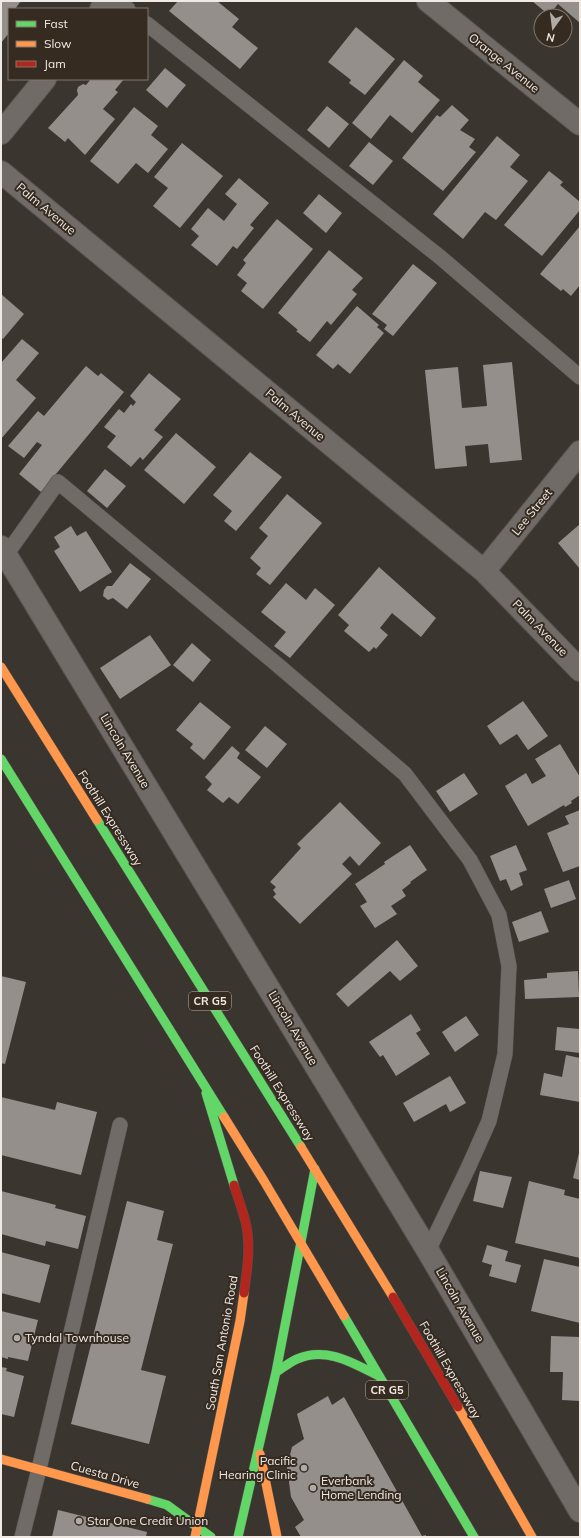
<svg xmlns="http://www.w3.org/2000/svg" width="581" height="1538" font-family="Mulish,sans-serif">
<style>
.building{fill:#958f8b}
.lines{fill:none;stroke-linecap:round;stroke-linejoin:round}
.lane-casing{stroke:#57534e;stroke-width:16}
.street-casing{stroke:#57534e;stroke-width:24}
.fast-casing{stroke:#57534e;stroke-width:10}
.slow-casing{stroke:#57534e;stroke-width:10}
.jam-casing{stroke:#57534e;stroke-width:10}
.lane{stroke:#706b67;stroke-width:15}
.street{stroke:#706b67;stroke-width:22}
.fast{stroke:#63d668;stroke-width:9}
.slow{stroke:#ff974d;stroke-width:9}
.jam{stroke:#b3261e;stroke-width:9}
.poi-dot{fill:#b1aba5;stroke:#362b21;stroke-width:1.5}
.labels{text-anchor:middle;stroke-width:4;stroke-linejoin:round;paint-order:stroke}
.shield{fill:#362b21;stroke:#b9b1aa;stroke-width:1}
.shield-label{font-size:11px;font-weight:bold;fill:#f1eae4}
.street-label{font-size:12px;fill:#f1eae4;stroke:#362b21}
.poi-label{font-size:12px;fill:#f1eae4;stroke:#362b21;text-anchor:start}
</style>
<rect width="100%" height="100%" fill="#3b3530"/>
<path class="building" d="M 1,1 L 21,1 L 15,9 L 9,9 L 9,33 L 1,43 Z
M 178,1 L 217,1 L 239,19 L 232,27 L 258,48 L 240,69 L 169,11 Z
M 532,1 L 580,1 L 580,23 L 558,4 L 549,15 Z
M 356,27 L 395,59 L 365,95 L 349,83 L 351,80 L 328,62 Z
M 404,60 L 423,76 L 418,82 L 440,100 L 412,133 L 390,115 L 371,139 L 352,123 Z
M 165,68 L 186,85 L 167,108 L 146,90 Z
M 91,79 L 124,79 L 115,90 L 118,92 L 103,109 L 115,119 L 85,155 L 68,138 L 65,142 L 48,128 L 78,95 L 77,90 L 78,87 L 83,84 L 86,85 Z
M 452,105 L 469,120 L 460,130 L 475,139 L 469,147 L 476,152 L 443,191 L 402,158 L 437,115 L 440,117 Z
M 327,106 L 349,124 L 329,148 L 307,130 Z
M 134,107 L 158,126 L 151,135 L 168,149 L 148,173 L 136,163 L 118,184 L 90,161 Z
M 497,136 L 520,155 L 510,167 L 528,181 L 496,220 L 485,212 L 463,239 L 433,214 Z
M 369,142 L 393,161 L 373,185 L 349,166 Z
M 182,143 L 223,176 L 180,228 L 153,206 L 168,188 L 154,177 Z
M 549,171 L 563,182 L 560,185 L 580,202 L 580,210 L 542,256 L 504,225 Z
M 239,178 L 269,203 L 250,225 L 254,228 L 237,249 L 233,246 L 217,266 L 191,245 L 199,236 L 191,229 L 208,208 L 224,221 L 237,204 L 225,194 Z
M 319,194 L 342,213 L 326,233 L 303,213 Z
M 277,219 L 313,249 L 263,309 L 241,291 L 247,283 L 237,275 L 246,263 L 243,260 Z
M 580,226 L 580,285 L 571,296 L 563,289 L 561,291 L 540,274 Z
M 329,250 L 363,278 L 352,290 L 357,294 L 331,325 L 327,321 L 310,342 L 296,331 L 298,330 L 278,313 Z
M 413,264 L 437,283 L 393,336 L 384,329 L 387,325 L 372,314 Z
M 1,294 L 24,314 L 3,339 L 2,338 L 1,339 Z
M 357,306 L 379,325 L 377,327 L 384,333 L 350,374 L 338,364 L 333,369 L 316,355 Z
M 22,339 L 39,353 L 16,380 L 36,398 L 1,439 L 1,363 Z
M 512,362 L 522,460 L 490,463 L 488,444 L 465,446 L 467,466 L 435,469 L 425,370 L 458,367 L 462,408 L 487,406 L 483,365 Z
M 86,366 L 98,376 L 101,373 L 124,392 L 41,492 L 19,474 L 42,445 L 37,442 L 24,458 L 8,446 L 38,411 L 44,416 Z
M 149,373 L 181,399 L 154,430 L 163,437 L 143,460 L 140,457 L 131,467 L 107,447 L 116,436 L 104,427 L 119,409 L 124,413 L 131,404 L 133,406 L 136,402 L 130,396 Z
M 176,433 L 216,467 L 184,504 L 144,470 Z
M 250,452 L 282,477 L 236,531 L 224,521 L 232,511 L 213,495 Z
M 105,469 L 126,486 L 107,508 L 87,491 Z
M 287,494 L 322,523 L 270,585 L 256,574 L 261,568 L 250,558 L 268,536 L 259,528 Z
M 580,524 L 580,569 L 558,543 Z
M 71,526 L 77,536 L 86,531 L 112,572 L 80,592 L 54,551 L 60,547 L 54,537 Z
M 130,563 L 151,579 L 127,609 L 113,598 L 108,600 L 103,596 L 104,590 L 107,586 L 112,586 Z
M 379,567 L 436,618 L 421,637 L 392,613 L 380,628 L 388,635 L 376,649 L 374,647 L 369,652 L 344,631 L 349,625 L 338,615 Z
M 286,583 L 306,600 L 315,588 L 335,605 L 290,658 L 274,646 L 286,632 L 261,612 Z
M 150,635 L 171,665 L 120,699 L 100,668 Z
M 192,643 L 211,660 L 193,682 L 173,665 Z
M 523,701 L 548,736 L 528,750 L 517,734 L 500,745 L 487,726 Z
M 200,702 L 231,727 L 204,760 L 190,748 L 193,744 L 176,730 Z
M 265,726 L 287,744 L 267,768 L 245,750 Z
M 560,744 L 580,777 L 580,795 L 571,801 L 572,803 L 565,807 L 564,805 L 528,826 L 505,786 L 526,773 L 532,784 L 546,776 L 535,759 Z
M 232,746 L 240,753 L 237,758 L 261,777 L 238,804 L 229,797 L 223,803 L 207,790 L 212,784 L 205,777 Z
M 464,773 L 478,794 L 450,812 L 436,791 Z
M 340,802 L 381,843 L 359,866 L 350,856 L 342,864 L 352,874 L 300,924 L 273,897 L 276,894 L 273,890 L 276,887 L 270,882 L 301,848 L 297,844 Z
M 580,810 L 580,866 L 563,872 L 547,833 L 569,824 L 565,816 Z
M 410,845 L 427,870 L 410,882 L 411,883 L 402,890 L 406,896 L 391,906 L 397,914 L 375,928 L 360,906 L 367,902 L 355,884 L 385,864 L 384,862 Z
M 516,845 L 527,870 L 519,873 L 523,885 L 511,891 L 506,879 L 500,881 L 490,856 Z
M 569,880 L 576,899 L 551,908 L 544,889 Z
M 541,911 L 549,932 L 519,942 L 512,922 Z
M 397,940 L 418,966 L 400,981 L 390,971 L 348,1007 L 336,994 Z
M 578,971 L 579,997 L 525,999 L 524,980 L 547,978 L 547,973 Z
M 1,976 L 26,982 L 5,1064 L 1,1063 Z
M 411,1014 L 421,1030 L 416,1033 L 430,1054 L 396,1076 L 383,1055 L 380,1057 L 369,1042 Z
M 466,1016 L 479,1035 L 455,1052 L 442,1032 Z
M 557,1027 L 580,1029 L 580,1053 L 555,1050 Z
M 566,1055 L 580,1058 L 580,1102 L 540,1095 L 544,1073 L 562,1077 Z
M 450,1076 L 466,1103 L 450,1112 L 446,1104 L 414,1122 L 403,1103 Z
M 1,1097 L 55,1110 L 57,1102 L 97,1112 L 81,1175 L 1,1155 Z
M 579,1153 L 580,1153 L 580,1180 L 573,1178 Z
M 480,1171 L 512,1177 L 503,1208 L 473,1201 Z
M 529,1181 L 565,1190 L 564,1195 L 580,1199 L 580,1258 L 515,1243 Z
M 1,1191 L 56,1205 L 55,1208 L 86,1216 L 78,1249 L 46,1241 L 45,1246 L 1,1234 Z
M 127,1201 L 164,1211 L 157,1240 L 173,1244 L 141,1370 L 166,1376 L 149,1444 L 71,1424 Z
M 487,1245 L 508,1251 L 505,1261 L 521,1265 L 516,1283 L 489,1276 L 492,1265 L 482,1262 Z
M 1,1252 L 50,1265 L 40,1303 L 1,1293 Z
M 544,1259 L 580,1267 L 580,1323 L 531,1311 Z
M 1,1311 L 38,1320 L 28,1361 L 8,1357 L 8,1359 L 1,1357 Z
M 551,1336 L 580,1337 L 580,1401 L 562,1400 L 563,1372 L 550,1372 Z
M 1,1367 L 7,1368 L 6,1371 L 24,1376 L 14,1417 L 1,1414 Z
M 328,1396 L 332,1405 L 344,1397 L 422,1536 L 426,1535 L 426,1537 L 301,1537 L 295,1527 L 304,1520 L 291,1497 L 287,1467 L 292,1447 L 304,1439 L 297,1414 Z
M 58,1510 L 147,1532 L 146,1537 L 52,1537 Z"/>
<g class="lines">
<defs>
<path id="lane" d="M 118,1 L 128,9
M 147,24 L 440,257 L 580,377
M 6,555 L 58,482 L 280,667 L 405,774 L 470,860 L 499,915 L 509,966 L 505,1054 L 489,1121 L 469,1166 L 428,1251
M 22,1537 L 39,1469 L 120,1125"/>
<path id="street" d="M 428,1 L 580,124
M 101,9 L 107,1
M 1,133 L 45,79
M 1,172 L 484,571 L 580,670
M 1,547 L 428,1251 L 580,1511
M 484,571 L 580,452"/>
<path id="fast" d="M 1,759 L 224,1117
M 97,820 L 301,1147
M 206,1093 L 234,1185
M 344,1316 L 474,1537
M 276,1372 C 283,1368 290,1362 297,1359 C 326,1346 353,1363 379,1376
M 147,1499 L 167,1505 L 211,1537
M 238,1537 L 276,1372 L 315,1169"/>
<path id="slow" d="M 1,667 L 97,820
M 224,1117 L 264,1181 L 344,1316
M 301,1147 L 393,1297
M 458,1407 L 532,1537
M 260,1454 L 277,1537
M 1,1459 L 147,1499
M 195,1537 L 240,1321 L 244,1293"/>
<path id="jam" d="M 234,1185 C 238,1198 243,1211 246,1224 C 251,1246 247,1270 244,1293
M 393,1297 L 458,1407"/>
</defs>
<use href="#lane" class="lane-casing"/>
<use href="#street" class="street-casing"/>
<use href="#fast" class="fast-casing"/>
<use href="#slow" class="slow-casing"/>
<use href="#jam" class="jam-casing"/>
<use href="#lane" class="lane"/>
<use href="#street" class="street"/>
<use href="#fast" class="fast"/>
<use href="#slow" class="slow"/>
<use href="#jam" class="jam"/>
</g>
<g class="poi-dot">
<circle cx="17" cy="1338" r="4"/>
<circle cx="304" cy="1468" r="4"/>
<circle cx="313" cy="1488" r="4"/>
<circle cx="79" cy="1521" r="4"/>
</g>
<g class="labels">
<g class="shield">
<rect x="189" y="992" width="42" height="18" rx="3"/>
<rect x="366" y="1381" width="42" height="18" rx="3"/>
</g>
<g class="shield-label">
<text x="210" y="1005">CR G5</text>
<text x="387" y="1394">CR G5</text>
</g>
<g class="street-label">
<text transform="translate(504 63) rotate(39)" y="4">Orange Avenue</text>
<text transform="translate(46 209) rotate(40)" y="4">Palm Avenue</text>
<text transform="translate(295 415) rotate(40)" y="4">Palm Avenue</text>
<text transform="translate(532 512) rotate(-51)" y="4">Lee Street</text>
<text transform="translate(540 628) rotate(46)" y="4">Palm Avenue</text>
<text transform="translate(125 751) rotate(59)" y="4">Lincoln Avenue</text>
<text transform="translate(110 818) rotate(58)" y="4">Foothill Expressway</text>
<text transform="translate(293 1028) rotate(59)" y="4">Lincoln Avenue</text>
<text transform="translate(282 1093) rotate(58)" y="4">Foothill Expressway</text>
<text transform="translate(460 1305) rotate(60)" y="4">Lincoln Avenue</text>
<text transform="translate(222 1343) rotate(-80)" y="4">South San Antonio Road</text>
<text transform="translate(450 1370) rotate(60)" y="4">Foothill Expressway</text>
<text transform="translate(105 1475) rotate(16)" y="4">Cuesta Drive</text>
</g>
<g class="poi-label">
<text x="25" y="1342">Tyndal Townhouse</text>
<text x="296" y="1465" text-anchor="end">Pacific<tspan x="296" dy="14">Hearing Clinic</tspan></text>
<text x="321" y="1485">Everbank<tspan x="321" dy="14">Home Lending</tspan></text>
<text x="87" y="1525">Star One Credit Union</text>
</g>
</g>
<rect width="581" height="1538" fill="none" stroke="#f1eae4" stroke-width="4"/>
<rect x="8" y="8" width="140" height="72" fill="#362b21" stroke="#81776f"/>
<rect x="16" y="21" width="20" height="6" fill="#63d668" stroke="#81776f"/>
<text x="44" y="28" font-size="12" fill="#f1eae4">Fast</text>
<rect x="16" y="41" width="20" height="6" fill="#ff974d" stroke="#81776f"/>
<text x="44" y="48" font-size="12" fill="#f1eae4">Slow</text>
<rect x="16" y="61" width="20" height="6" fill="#b3261e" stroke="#81776f"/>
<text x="44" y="68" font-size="12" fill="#f1eae4">Jam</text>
<g transform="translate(553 28) rotate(194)"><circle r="19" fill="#362b21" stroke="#81776f"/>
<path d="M0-3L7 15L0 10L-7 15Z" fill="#b1aba5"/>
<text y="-6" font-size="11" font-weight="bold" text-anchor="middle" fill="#f1eae4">N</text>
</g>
</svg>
